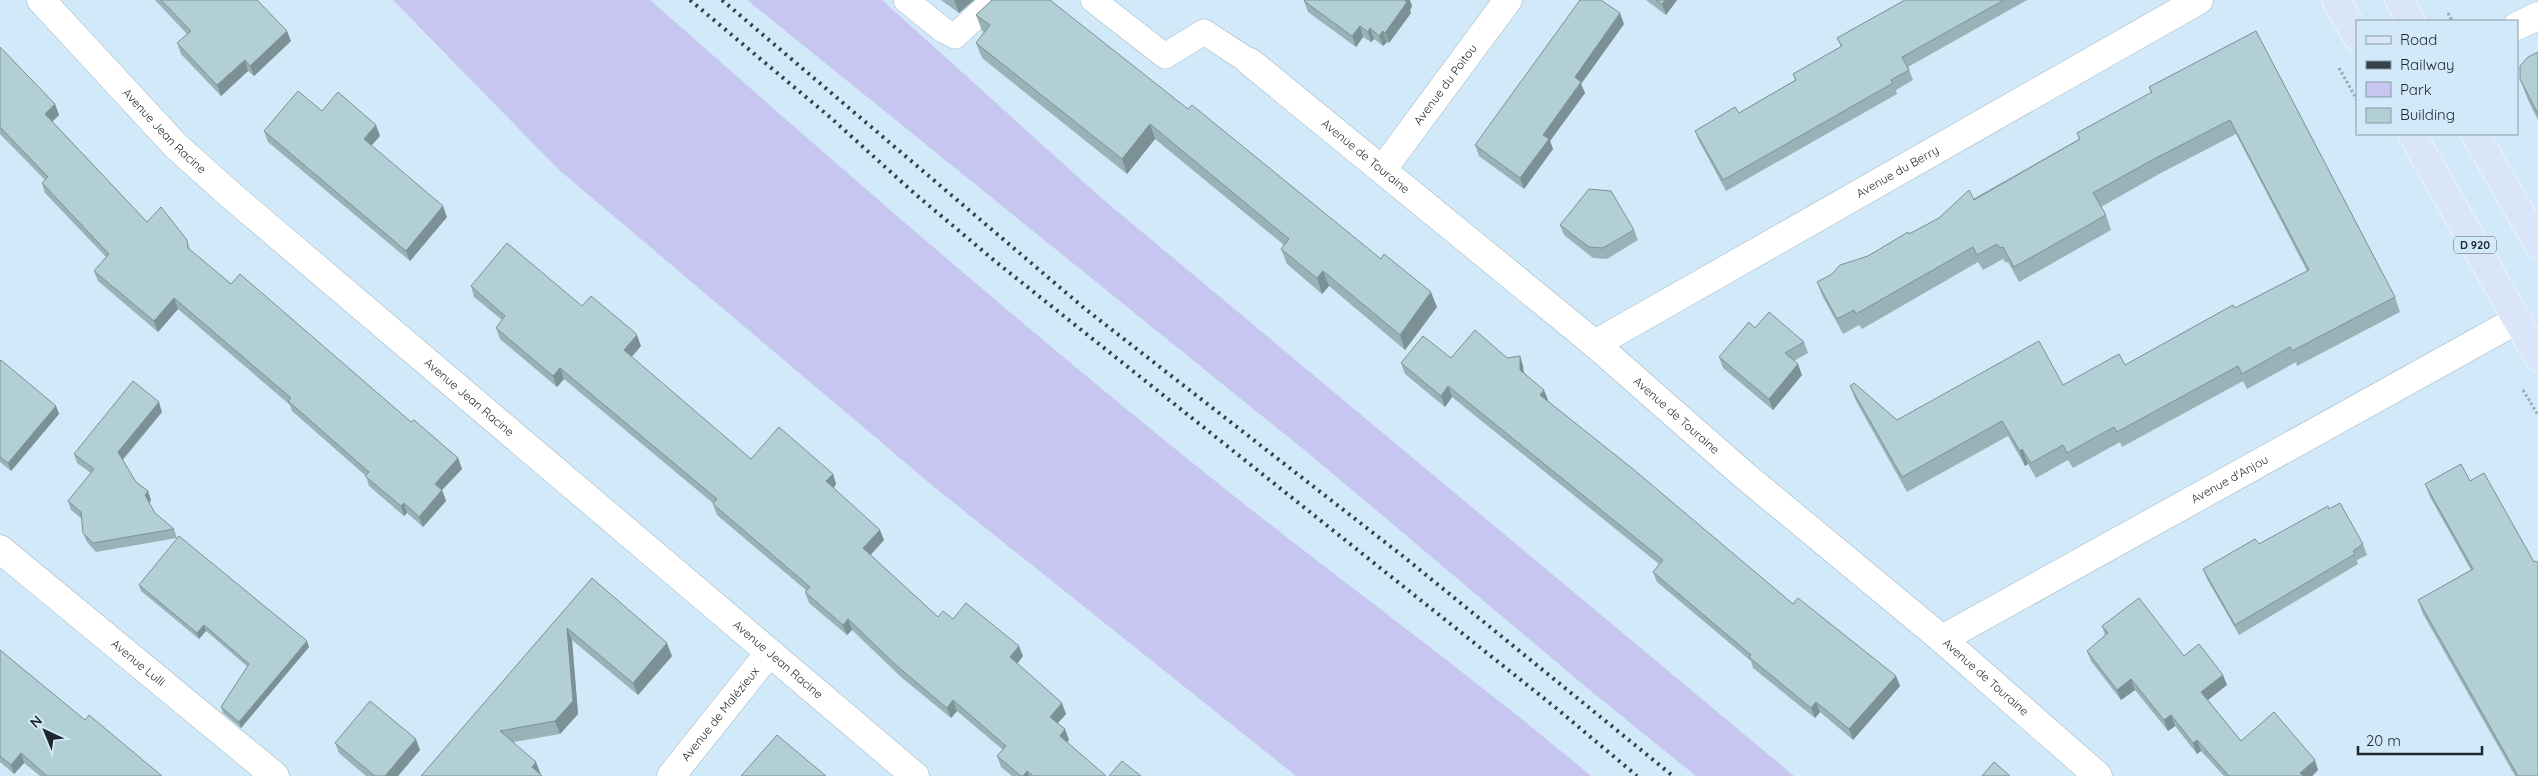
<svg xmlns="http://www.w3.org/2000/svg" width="2538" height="776" font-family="Quicksand,sans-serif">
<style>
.green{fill:#c6c6f0}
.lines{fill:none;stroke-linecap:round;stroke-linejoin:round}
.service-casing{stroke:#9eb5c3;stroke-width:26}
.minor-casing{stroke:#9eb5c3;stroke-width:29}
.primary-casing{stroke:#fff;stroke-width:29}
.path{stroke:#96a9b5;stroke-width:3;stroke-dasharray:2.5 2.5;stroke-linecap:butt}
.service{stroke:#fff;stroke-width:25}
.minor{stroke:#fff;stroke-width:28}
.primary{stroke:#dae5f7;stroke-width:28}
.rail{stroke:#364147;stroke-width:4;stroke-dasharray:2.5 5;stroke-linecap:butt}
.wall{fill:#98b2b7}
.shaded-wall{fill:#7c9195}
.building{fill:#b1cfd5;stroke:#7c9195}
.labels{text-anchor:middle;stroke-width:4;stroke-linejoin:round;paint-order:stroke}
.shield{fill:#d1e9f9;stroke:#54616a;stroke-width:1}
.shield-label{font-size:11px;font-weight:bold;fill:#1e272c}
.street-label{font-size:12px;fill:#1e272c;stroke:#d1e9f9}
</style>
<rect width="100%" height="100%" fill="#d1e9f9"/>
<path class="green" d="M 393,0 L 650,0 C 843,170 1037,340 1239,500 C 1356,592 1477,680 1591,776 L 1296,776 L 933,486 L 558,169 Z
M 747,0 L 882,0 L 1099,196 L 1794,776 L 1696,776 L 1592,692 L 1313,457 Z"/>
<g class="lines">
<defs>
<path id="service" d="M 906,0 L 943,30 L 955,36 L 994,0
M 1093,0 L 1165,56 L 1204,32 L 1250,62"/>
<g id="minor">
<path id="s1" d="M 41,0 L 176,146 L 234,198 L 915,776"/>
<path d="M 2517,26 L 2538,16"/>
<path id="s2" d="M 1250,62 L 1595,344 L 1744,475 L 1942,639 L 2098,776"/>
<path id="s3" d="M 1383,169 L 1508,0"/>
<path id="s4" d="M 1595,344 L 2199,0"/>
<path id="s5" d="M 0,549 L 275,776"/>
<path id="s6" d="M 1942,639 L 2517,320"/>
<path id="s7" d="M 671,776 L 769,653"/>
</g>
<path id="primary" d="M 2336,0 L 2357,37
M 2399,0 L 2411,21
M 2412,134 L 2538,357
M 2475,134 L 2538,244"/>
</defs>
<use href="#service" class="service-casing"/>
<use href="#minor" class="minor-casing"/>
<use href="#primary" class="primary-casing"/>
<path class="path" d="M 2448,13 L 2452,21
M 2339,68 L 2357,100
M 2523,390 L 2538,415"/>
<use href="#service" class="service"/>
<use href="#minor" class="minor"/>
<use href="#primary" class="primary"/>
<path class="rail" d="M 690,0 L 831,118 L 914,193 L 996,262 L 1556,708 L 1637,776
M 722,0 L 1084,308 L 1404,557 L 1673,776"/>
</g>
<path class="wall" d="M 155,0 L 257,0 L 291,41 L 254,76 L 248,71 L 221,96 L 181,54 L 177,43 L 187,34 Z
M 941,0 L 974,0 L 959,13 Z
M 992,0 L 1437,307 L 1405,350 L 1329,286 L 1322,294 L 1287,264 L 1281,249 L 1284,245 L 1155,139 L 1127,174 L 982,58 L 976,43 L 984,32 L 982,31 L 976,15 Z
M 1646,0 L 1677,0 L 1666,15 Z
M 1905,0 L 2027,0 L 1908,67 L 1913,80 L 1896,90 L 1897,94 L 1726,191 L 1699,141 L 1695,131 L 1739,113 L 1795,80 L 1793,74 L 1841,47 L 1837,38 Z
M 1304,1 L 1412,6 L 1410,10 L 1411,13 L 1389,43 L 1387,42 L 1383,46 L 1374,39 L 1371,42 L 1363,37 L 1356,47 L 1308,12 Z
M 1624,24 L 1581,84 L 1585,93 L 1550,141 L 1553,149 L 1524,189 L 1479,156 L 1475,145 Z
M 2256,31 L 2395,297 L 2400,312 L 2297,366 L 2296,362 L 2247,389 L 2243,381 L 2122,447 L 2120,442 L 2073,468 L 2068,460 L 2036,478 L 2028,464 L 2025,466 L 2008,436 L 1907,492 L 1856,401 L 1850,386 L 1897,420 L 2063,385 L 2125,365 L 2307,271 L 2236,134 L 2159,174 L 2101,207 L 2106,215 L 2111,230 L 2019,282 L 2008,262 L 2006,263 L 2003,259 L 1983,270 L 1978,262 L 1862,329 L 1859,325 L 1843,334 L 1823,297 L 1817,282 L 1939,218 L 2079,139 L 2077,133 L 2151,93 L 2149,87 Z
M 0,47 L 55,104 L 59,115 L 52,121 L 147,222 L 187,240 L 190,250 L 231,284 L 458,458 L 462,469 L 442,490 L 446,501 L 423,527 L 407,513 L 404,516 L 369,486 L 366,476 L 292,411 L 290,405 L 178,309 L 158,332 L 98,281 L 94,271 L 106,257 L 45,193 L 42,183 L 45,180 L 0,134 Z
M 2538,52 L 2538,120 L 2528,100 L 2520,79 Z
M 322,111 L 380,136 L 371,146 L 447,217 L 410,261 L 268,142 L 264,131 Z
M 1560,225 L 1634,230 L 1638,240 L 1607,259 L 1593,258 L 1564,235 Z
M 471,286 L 582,306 L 641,346 L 631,357 L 751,459 L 833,474 L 836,484 L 834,488 L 884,540 L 870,555 L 938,617 L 953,619 L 1023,656 L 1017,664 L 1066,714 L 1058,723 L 1069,740 L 1067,742 L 1106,776 L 1012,776 L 1001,767 L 997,756 L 1003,750 L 957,711 L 951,718 L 901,677 L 852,630 L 847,635 L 809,603 L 805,592 L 807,591 L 717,515 L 713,504 L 714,504 L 564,379 L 557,387 L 500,339 L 496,328 L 502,320 L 474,297 Z
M 1755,328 L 1804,342 L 1808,353 L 1794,361 L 1802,375 L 1773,410 L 1723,368 L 1719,357 Z
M 1520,356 L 1523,366 L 1524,372 L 1548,400 L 1548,401 L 1793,604 L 1896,676 L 1900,686 L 1853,740 L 1820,712 L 1815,718 L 1753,668 L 1751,661 L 1657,582 L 1653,572 L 1659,564 L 1452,397 L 1445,407 L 1405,374 L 1401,363 L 1507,358 Z
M 0,361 L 56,406 L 59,414 L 11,471 L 0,462 Z
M 162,412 L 123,460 L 136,482 L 148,491 L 151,500 L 149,503 L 155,513 L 174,529 L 177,538 L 96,552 L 87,542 L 83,533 L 82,519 L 71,510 L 68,501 L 91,473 L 77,463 L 74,454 Z
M 2470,481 L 2534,562 L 2538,776 L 2515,776 L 2423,614 L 2418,600 L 2471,570 L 2430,497 L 2425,484 Z
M 2329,509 L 2363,544 L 2367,555 L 2357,560 L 2358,564 L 2239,635 L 2207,579 L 2203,569 L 2259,544 Z
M 592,578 L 672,656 L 638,695 L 572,640 L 578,714 L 560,734 L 514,742 L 421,776 Z
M 139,585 L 309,647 L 241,728 L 223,713 L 221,707 L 248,667 L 206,631 L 199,639 L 141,591 Z
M 2102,626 L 2184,656 L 2227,685 L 2208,700 L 2241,741 L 2318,770 L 2312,776 L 2224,776 L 2201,751 L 2197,754 L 2175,726 L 2168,731 L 2135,690 L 2121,700 L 2091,661 L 2087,651 L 2105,635 Z
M 0,650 L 85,720 L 162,776 L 40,776 L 24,763 L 14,774 L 0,762 Z
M 335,743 L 420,750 L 398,776 L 366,776 L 339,753 Z"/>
<path class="shaded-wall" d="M 954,0 L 974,0 L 959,13 Z
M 1405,0 L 1410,0 L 1412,6 L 1410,10 L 1411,13 L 1389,43 L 1385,33 Z
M 1665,0 L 1677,0 L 1666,15 L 1662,4 Z
M 1620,13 L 1624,24 L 1581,84 L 1585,93 L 1550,141 L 1553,149 L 1524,189 L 1520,178 L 1575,77 Z
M 1360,26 L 1363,37 L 1356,47 L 1352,36 Z
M 1370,28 L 1374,39 L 1371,42 L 1368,32 Z
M 287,31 L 291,41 L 254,76 L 250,66 Z
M 1383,31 L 1387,42 L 1383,46 L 1379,36 Z
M 245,60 L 248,71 L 221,96 L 217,85 Z
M 55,104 L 59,115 L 49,125 L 45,114 Z
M 1150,124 L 1155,139 L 1127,174 L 1122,159 Z
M 376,125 L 380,136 L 367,150 L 364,139 Z
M 443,206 L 447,217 L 410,261 L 406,251 Z
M 1323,271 L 1329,286 L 1322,294 L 1317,278 Z
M 1431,292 L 1437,307 L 1405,350 L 1400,335 Z
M 174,298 L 178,309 L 158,332 L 154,321 Z
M 637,335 L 641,346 L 628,361 L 624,350 Z
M 1520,356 L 1523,366 L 1524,380 L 1520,370 Z
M 1798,364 L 1802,375 L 1773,410 L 1769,399 Z
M 560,368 L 564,379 L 557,387 L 553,376 Z
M 1448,386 L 1452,397 L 1445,407 L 1441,396 Z
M 1544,390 L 1548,400 L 1544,405 L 1540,395 Z
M 159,402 L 162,412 L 121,461 L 118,452 Z
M 56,406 L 59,414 L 11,471 L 8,463 Z
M 2022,449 L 2028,464 L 2025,466 L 2020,451 Z
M 458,458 L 462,469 L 442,490 L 446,501 L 423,527 L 419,517 L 435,484 Z
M 833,474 L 836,484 L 830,492 L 826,481 Z
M 148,491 L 151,500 L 148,505 L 145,495 Z
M 404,503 L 407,513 L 404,516 L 401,506 Z
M 880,530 L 884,540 L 867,559 L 863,548 Z
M 848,619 L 852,630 L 847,635 L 843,625 Z
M 204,625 L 206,631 L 199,639 L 197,633 Z
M 567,628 L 572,640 L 578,714 L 560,734 L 555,721 Z
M 307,641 L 309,647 L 241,728 L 239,722 Z
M 667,643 L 672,656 L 638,695 L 633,683 Z
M 1019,646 L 1023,656 L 1014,668 L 1010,657 Z
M 2223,675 L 2227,685 L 2205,702 L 2201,692 Z
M 1896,676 L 1900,686 L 1853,740 L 1849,729 Z
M 2131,679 L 2135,690 L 2121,700 L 2117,690 Z
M 953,700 L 957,711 L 951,718 L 947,708 Z
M 1816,702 L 1820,712 L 1815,718 L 1811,708 Z
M 1062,703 L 1066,714 L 1054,727 L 1050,717 Z
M 2171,715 L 2175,726 L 2168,731 L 2164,720 Z
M 1065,729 L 1069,740 L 1063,747 L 1060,736 Z
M 416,739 L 420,750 L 398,776 L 385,776 Z
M 2197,740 L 2201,751 L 2197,754 L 2193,743 Z
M 21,753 L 24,763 L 14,774 L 11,765 Z
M 2315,760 L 2318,770 L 2312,776 L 2301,776 L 2300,773 Z
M 536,762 L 541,775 L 532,767 Z
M 1027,771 L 1029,776 L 1023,776 Z"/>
<path class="building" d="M 161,0 L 257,0 L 287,31 L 250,66 L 245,60 L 217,85 L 177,43 L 191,31 Z
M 992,0 L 1050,0 L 1188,109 L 1192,105 L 1381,259 L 1384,254 L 1431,292 L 1400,335 L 1323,271 L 1317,278 L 1281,249 L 1289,239 L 1150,124 L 1122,159 L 976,43 L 990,25 L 976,15 Z
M 1305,0 L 1405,0 L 1405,1 L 1407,2 L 1385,33 L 1383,31 L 1379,36 L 1370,28 L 1368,32 L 1360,26 L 1352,36 L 1304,1 Z
M 1580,0 L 1601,0 L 1620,13 L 1575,77 L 1581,82 L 1543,135 L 1549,139 L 1520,178 L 1475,145 Z
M 1656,0 L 1665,0 L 1662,4 Z
M 1905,0 L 2004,0 L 1902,57 L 1909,70 L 1891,80 L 1893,83 L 1723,180 L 1695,131 L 1735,107 L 1739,113 L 1796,80 L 1793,74 L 1842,46 L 1837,38 Z
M 2256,31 L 2395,297 L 2292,351 L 2290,347 L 2242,374 L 2238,366 L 2117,432 L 2114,427 L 2067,453 L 2063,445 L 2031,463 L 2022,449 L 2020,451 L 2002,421 L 1902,477 L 1850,386 L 1854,383 L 1897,420 L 2039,341 L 2063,385 L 2119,354 L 2125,365 L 2233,305 L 2235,308 L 2309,270 L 2230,120 L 2154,159 L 2093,193 L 2106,215 L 2014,267 L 2003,247 L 2000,248 L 1997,244 L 1977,255 L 1973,247 L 1856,314 L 1854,310 L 1837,319 L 1817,282 L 1832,274 L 1840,265 L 1868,256 L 1908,232 L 1909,234 L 1939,218 L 1969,190 L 1974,200 L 2080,139 L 2077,133 L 2152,92 L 2149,87 Z
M 0,47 L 55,104 L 45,114 L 147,222 L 161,207 L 187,240 L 188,248 L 231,284 L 240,274 L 411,422 L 414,420 L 458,458 L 435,484 L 442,490 L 419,517 L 404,503 L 401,506 L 365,476 L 369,472 L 288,401 L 291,398 L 174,298 L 154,321 L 94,271 L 109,254 L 42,183 L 48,177 L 0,127 Z
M 2538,52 L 2538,114 L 2520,79 L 2520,66 L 2528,57 Z
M 298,91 L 322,111 L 338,92 L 376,125 L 364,139 L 443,206 L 406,251 L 264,131 Z
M 1589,189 L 1611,191 L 1634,230 L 1603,248 L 1589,247 L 1560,225 Z
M 507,243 L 582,306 L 591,296 L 633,331 L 637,335 L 624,350 L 751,459 L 779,427 L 833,474 L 826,481 L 880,530 L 863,548 L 938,617 L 943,611 L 953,619 L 966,603 L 1019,646 L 1010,657 L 1062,703 L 1050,717 L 1065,729 L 1060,736 L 1106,776 L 1033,776 L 1027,771 L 1023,776 L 1021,776 L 997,756 L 1006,746 L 953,700 L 947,708 L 897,666 L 848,619 L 843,625 L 805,592 L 810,587 L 713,504 L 717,499 L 560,368 L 553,376 L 496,328 L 505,316 L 471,286 Z
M 1769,312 L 1804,342 L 1785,353 L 1798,364 L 1769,399 L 1719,357 L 1749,322 L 1755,328 Z
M 1475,330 L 1507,358 L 1520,356 L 1520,370 L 1544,390 L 1540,395 L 1633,469 L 1793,604 L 1798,598 L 1896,676 L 1849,729 L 1816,702 L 1811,708 L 1749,657 L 1751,655 L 1653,572 L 1663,560 L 1448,386 L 1441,396 L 1401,363 L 1423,336 L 1451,358 Z
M 1,360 L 56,406 L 8,463 L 0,457 L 0,361 Z
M 133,381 L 159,402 L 118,452 L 136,482 L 148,491 L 145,495 L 155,513 L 174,529 L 93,543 L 83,533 L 81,512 L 68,501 L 94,469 L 74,454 Z
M 2461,464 L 2470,481 L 2484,473 L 2534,562 L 2536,561 L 2538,563 L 2538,776 L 2518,776 L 2418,600 L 2473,569 L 2425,484 Z
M 2340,503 L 2363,544 L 2353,551 L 2355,554 L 2235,625 L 2203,569 L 2255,539 L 2259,544 L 2328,506 L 2329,509 Z
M 179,536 L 307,641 L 239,722 L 221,707 L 249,664 L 204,625 L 197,633 L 139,585 Z
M 592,578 L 667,643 L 633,683 L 567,628 L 573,701 L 555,721 L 500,731 L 536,762 L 532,767 L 542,776 L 421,776 Z
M 2139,598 L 2184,656 L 2199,644 L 2223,675 L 2201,692 L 2241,741 L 2274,712 L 2315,760 L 2300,773 L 2303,776 L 2229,776 L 2197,740 L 2193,743 L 2171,715 L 2164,720 L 2131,679 L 2117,690 L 2087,651 L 2108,633 L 2102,626 Z
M 0,650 L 85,720 L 89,715 L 162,776 L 47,776 L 21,753 L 11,765 L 0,756 Z
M 370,701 L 416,739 L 385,776 L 375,776 L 335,743 Z
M 777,735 L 826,776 L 741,776 Z
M 1122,761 L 1141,776 L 1109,776 Z
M 1994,762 L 2010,776 L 1982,776 Z"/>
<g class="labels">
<rect class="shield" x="2454" y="236.5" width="42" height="17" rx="4"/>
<g class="shield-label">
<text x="2475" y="249">D 920</text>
</g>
<g class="street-label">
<text dy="4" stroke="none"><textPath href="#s3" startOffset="105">Avenue du Poitou</textPath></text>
<text dy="4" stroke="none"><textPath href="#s1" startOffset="180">Avenue Jean Racine</textPath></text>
<text dy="4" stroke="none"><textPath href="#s2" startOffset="149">Avenue de Touraine</textPath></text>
<text dy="4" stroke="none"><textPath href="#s4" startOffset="348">Avenue du Berry</textPath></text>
<text dy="4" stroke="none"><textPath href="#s1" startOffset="585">Avenue Jean Racine</textPath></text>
<text dy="4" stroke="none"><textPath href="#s2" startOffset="554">Avenue de Touraine</textPath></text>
<text dy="4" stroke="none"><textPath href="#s6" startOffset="329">Avenue d'Anjou</textPath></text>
<text dy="4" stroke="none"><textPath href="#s1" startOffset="990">Avenue Jean Racine</textPath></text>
<text dy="4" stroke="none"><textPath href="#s5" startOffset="179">Avenue Lulli</textPath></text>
<text dy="4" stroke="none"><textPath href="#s2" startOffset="959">Avenue de Touraine</textPath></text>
<text dy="4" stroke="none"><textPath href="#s7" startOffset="79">Avenue de Malézieux</textPath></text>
</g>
</g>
<rect x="2356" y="20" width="162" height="115" fill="#d1e9f9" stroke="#899ba7"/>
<rect x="2366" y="36" width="25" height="8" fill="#dae5f7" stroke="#899ba7"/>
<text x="2400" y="45" font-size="15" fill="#1e272c">Road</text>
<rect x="2366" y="61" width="25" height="8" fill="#364147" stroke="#899ba7"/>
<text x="2400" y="70" font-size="15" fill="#1e272c">Railway</text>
<rect x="2366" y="82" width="25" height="15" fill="#c6c6f0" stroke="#899ba7"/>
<text x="2400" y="95" font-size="15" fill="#1e272c">Park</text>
<rect x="2366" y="108" width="25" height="15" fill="#b1cfd5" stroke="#899ba7"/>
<text x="2400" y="120" font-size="15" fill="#1e272c">Building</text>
<g transform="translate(45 731) rotate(316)" stroke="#d1e9f9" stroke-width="4" paint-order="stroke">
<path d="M0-4L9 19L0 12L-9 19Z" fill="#1e272c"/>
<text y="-8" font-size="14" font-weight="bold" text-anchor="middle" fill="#1e272c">N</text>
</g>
<path d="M2358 746v8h124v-8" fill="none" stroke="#1e272c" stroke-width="2.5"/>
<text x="2366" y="746" font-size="15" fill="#1e272c" stroke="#d1e9f9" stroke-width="4" paint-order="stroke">20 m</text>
</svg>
